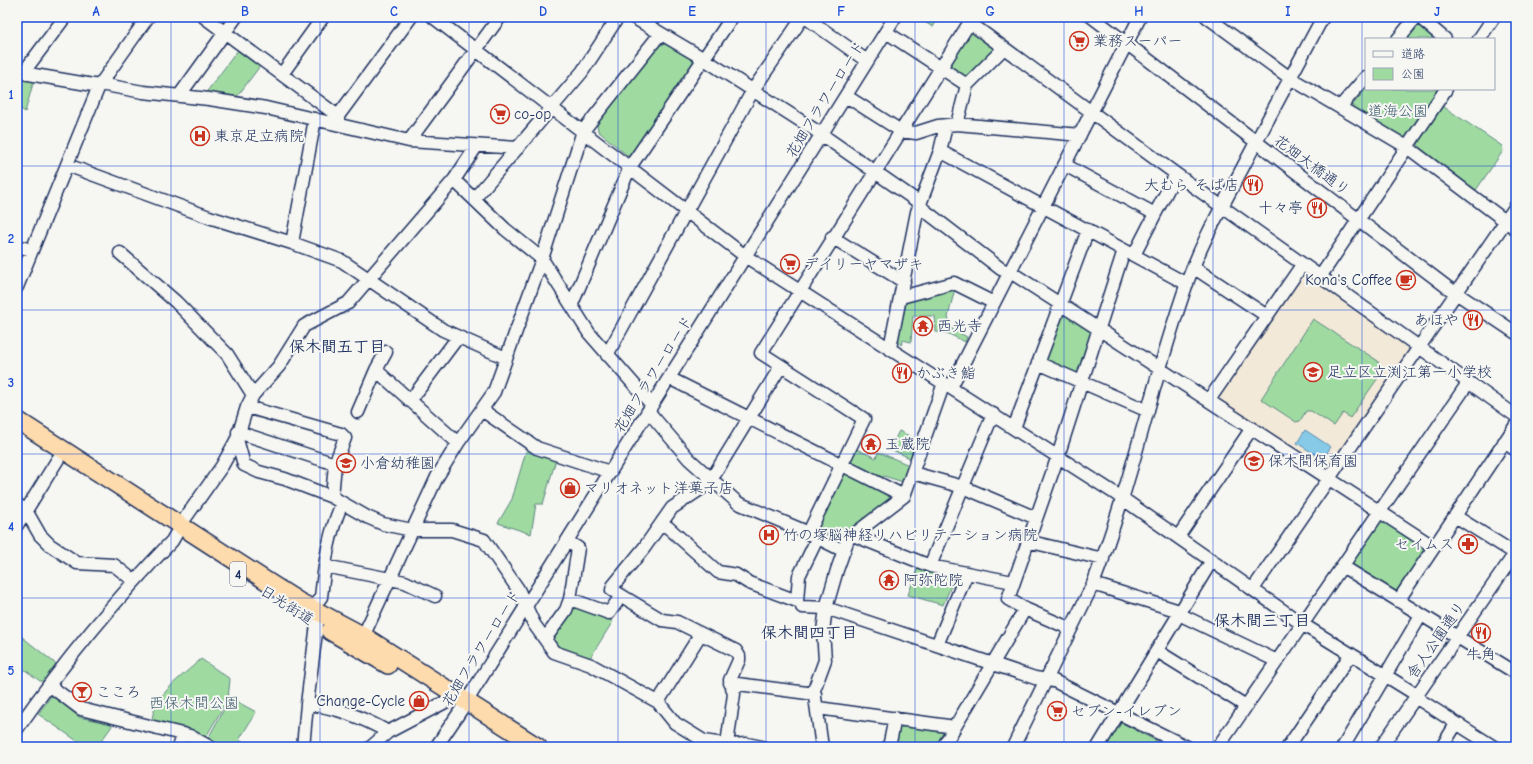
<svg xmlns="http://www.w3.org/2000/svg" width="1533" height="764" font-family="'Comic Neue','Klee One',sans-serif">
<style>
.built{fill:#f2e9d8}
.green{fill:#9fdba1;stroke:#5d8580}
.water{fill:#86cae7;stroke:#5b8cb0}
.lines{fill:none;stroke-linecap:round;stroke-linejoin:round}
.minor-casing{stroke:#1b2f5e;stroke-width:15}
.highway-casing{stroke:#1b2f5e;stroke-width:20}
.minor{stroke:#f6f6f2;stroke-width:12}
.highway{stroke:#fedbac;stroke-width:17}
.grid{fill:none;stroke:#1d4ed8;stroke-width:1;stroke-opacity:0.55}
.labels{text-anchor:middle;stroke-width:4;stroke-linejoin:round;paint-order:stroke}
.shield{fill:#f6f6f2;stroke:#5d6b8a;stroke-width:1}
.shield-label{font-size:14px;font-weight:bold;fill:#1b2f5e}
.poi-label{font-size:15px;fill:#1b2f5e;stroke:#f6f6f2;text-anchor:start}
.street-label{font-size:15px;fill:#1b2f5e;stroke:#f6f6f2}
.park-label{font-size:15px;fill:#3c5a6f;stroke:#f6f6f2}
.neighbourhood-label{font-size:16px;font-weight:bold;fill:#1b2f5e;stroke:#f6f6f2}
.neatline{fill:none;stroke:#1d4ed8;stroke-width:1.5}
.grid-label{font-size:13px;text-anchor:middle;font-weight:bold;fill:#1d4ed8}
</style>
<rect width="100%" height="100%" fill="#f6f6f2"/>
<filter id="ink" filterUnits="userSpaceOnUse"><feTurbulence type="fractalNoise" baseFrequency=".025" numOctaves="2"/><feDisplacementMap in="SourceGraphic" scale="8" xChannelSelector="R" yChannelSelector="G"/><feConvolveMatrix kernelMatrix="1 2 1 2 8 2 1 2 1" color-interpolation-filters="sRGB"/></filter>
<g filter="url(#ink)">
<path class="built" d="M 1304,272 L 1407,344 L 1408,350 L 1329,466 L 1323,468 L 1218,398 L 1218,395 Z"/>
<path class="green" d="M 916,17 L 939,17 L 933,27 Z
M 1419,25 L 1435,39 L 1408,39 Z
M 970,32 L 973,32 L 995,47 L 995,51 L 969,77 L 964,77 L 951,68 L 950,65 Z
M 666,44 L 694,61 L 694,65 L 632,156 L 628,156 L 598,131 L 597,123 L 660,45 Z
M 238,50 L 260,66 L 236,98 L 205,94 Z
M 17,77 L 34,80 L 25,112 L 17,106 Z
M 1366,89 L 1438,89 L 1404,141 L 1350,108 Z
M 1444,107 L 1502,146 L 1503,151 L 1476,190 L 1419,147 L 1418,143 L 1441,108 Z
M 955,288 L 948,317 L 952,329 L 967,337 L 965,342 L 947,333 L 936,332 L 935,316 L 913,316 L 911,342 L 903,340 L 901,345 L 898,340 L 906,304 L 910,300 Z
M 1062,312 L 1064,312 L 1092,331 L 1080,374 L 1076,376 L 1046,362 L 1044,357 Z
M 1313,319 L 1378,361 L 1380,375 L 1350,418 L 1343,413 L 1334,426 L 1311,411 L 1306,411 L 1300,421 L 1296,422 L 1261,399 Z
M 899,431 L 918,440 L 910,458 L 890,449 Z
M 527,448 L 556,459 L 543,504 L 536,504 L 531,534 L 498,523 L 512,499 Z
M 856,449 L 876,458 L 878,452 L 909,465 L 903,482 L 884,476 L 882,479 L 851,464 L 850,461 Z
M 846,473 L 893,496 L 892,499 L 834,541 L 816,531 L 842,475 Z
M 1380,521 L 1383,521 L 1424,547 L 1425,551 L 1396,593 L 1352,566 L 1351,563 Z
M 918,567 L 931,572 L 959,579 L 956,588 L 951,586 L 943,605 L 908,595 Z
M 578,607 L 613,621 L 590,658 L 560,648 L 556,643 L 555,636 L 572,610 Z
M 17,633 L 56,664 L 44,681 L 40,681 L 17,664 Z
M 201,659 L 230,679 L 228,699 L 204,740 L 152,721 C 153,695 183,676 201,659 Z
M 51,696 L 62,703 L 79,717 L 111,724 L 112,726 L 97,747 L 86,747 L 38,714 Z
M 234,700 L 256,712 L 239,740 L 251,747 L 215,747 L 206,742 L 228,702 Z
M 899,723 L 944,729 L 947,733 L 939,747 L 891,747 Z
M 1122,723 L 1168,747 L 1105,747 L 1119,724 Z"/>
<path class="water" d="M 1305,430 L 1331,447 L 1322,459 L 1297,443 Z"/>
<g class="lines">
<defs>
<path id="minor" d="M 204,17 L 338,116
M 433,17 L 745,256 L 1116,494 L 1302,624 L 1417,695
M 633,17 L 704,59 L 815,130 L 917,201 L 924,210 L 1001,269 L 1015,275 L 1060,304 L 1434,547
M 805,17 L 867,61
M 1092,17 L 1447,287 L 1516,333
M 1207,17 L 1290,78 L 1407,147 L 1516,229
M 1419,17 L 1445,39
M 970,23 L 1176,174 L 1516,416
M 886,32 L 967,85
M 1398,39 L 1416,17
M 1479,39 L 1494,17
M 17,72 L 99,86
M 23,73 L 65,17
M 282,74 L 323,17
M 100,84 L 143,92 L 209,99 L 266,108 L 409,141 L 518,148
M 179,96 L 236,17
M 846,96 L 901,131 L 916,133 L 938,126 L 957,124 L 1080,135
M 1340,107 L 1366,77
M 338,124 L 338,116 L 411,17
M 957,124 L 967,85 L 1004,48
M 409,141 L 500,17
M 940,151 L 1187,284
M 67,165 L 209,217 L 292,243 L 342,261 L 443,330 L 506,358
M 1065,165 L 1155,214 L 1134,255
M 454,180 L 505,229 L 542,259 L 589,333 L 652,405
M 474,199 L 582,72 L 618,17
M 1155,214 L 1176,174
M 832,237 L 904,282
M 292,243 L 315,119
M 17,246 L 32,250
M 120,253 L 176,302 L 227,354 L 253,395
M 1193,267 L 1267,316
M 1320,277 L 1446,89
M 17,287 L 99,86 L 148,17
M 901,297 L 954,283 L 994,303
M 572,304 L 630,167 L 732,17
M 890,348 L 917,212 L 940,151 L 946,126
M 607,355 L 753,90 L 803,17
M 1038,363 L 1148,411
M 376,370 L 458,443
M 669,378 L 904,496
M 951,387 L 1140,17
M 1209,400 L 1302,265
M 410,401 L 458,337
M 247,407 L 341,434 L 345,438 L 335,464
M 482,410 L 537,448 L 610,472
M 648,411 L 689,459 L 738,503 L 802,530 L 844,551
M 358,412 L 376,370 L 386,352
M 1014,428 L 1088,230
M 238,432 L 335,464 L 332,497
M 237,439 L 244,465 L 259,472 L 285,479 L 332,497 L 367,517 L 383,524 L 412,530 L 452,530 L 484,540 L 518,589 L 534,624 L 554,652 L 591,665 L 658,702 L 675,723 L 704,741 L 730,745 L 747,744 L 762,747
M 1504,442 L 1516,450
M 913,473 L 963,487 L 1036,518
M 17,504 L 28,514 L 40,535 L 50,545 L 77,563 L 114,565 L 134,581
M 1455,516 L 1516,554
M 186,517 L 222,466 L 237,439 L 247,407 L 253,395 L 279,366 L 304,326 L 348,303 L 454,180 L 476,147
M 662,522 L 718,572 L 736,575 L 749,583 L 797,601 L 799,576 L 817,539
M 17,525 L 58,459
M 808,534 L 864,419 L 761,353 L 973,17
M 853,535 L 930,566 L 1013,582
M 1178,537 L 1252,428
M 1027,541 L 1103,559
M 325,566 L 405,582 L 435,596
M 930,566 L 993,414
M 1342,566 L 1516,673
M 1093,584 L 1176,610 L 1183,616 L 1277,661
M 1253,589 L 1516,206
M 570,599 L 609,613 L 621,596
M 318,601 L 321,597 C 325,564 328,534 342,504
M 1398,601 L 1516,425
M 802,607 L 826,608 L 1035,678 L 1054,681 L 1187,747
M 1071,629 L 1025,609 L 1008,599 L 1058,456 L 1124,250
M 362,635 L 367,628 L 437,477 L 458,443 L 494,392 L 542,259 L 583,131 L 660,34
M 545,639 L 566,610 L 570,599 L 578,548 L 567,541
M 937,645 L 967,573
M 1157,651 L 1246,706
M 730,683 L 815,694
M 49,685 L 81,709 L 190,736 L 210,747
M 1415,697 L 1494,747
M 658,702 L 700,635
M 307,704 L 317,624
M 818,708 L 955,727
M 17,729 C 64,662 115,600 172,541 L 176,534
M 727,744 L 734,694 L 730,680 L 739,660 L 739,656 L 736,651 L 677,622 L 662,620 L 612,590 L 613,586 L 644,548 L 672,508 L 708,484 L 711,480 L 781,366
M 179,747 L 184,734
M 303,747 L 307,704 C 337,707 362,717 388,732
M 371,747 L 388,732 L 447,701
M 436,747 L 461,710 L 895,17
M 822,747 L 814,690 L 825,660 L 823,631 L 826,608 L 837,570 L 848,539 L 904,496 L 944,383
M 889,747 L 895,718
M 943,747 L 1025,609
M 1013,747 L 1093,584 C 1131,486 1152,382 1187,283 C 1201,243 1223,205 1243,167 C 1269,117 1296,67 1323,17
M 1098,747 L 1212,560
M 1218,747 L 1468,383
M 1288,747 L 1351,654
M 1343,747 L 1421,615
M 1381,747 L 1516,552
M 1442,747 L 1456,724"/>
<path id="highway" d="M 17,420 L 268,582 L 298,601 L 362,635 L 538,747
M 330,631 L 388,665"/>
</defs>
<use href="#minor" class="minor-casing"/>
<use href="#highway" class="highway-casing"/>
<use href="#minor" class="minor"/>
<use href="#highway" class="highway"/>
</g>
</g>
<path class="grid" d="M 171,17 L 171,747M 320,17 L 320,747M 469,17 L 469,747M 618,17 L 618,747M 766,17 L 766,747M 915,17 L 915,747M 1064,17 L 1064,747M 1213,17 L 1213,747M 1362,17 L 1362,747M 17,166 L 1516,166M 17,310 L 1516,310M 17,454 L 1516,454M 17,598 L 1516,598"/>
<defs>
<symbol id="supermarket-ring" viewBox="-11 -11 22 22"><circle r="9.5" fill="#f6f6f2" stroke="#c8321e" stroke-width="1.5"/><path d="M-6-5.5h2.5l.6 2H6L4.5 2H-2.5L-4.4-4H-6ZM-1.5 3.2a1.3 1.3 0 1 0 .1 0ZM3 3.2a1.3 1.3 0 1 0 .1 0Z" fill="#c8321e"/></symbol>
<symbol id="hospital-ring" viewBox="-11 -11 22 22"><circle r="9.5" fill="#f6f6f2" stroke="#c8321e" stroke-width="1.5"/><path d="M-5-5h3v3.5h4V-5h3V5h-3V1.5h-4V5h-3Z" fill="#c8321e"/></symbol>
<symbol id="restaurant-ring" viewBox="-11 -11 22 22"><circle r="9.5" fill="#f6f6f2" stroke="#c8321e" stroke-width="1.5"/><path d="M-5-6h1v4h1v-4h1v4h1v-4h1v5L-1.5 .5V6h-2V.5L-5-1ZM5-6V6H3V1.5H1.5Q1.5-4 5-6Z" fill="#c8321e"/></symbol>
<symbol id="cafe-ring" viewBox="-11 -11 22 22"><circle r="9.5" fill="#f6f6f2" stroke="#c8321e" stroke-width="1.5"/><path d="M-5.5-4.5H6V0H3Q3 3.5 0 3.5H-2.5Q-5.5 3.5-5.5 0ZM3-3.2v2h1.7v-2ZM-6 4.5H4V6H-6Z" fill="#c8321e"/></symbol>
<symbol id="temple-ring" viewBox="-11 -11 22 22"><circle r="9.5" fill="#f6f6f2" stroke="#c8321e" stroke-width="1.5"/><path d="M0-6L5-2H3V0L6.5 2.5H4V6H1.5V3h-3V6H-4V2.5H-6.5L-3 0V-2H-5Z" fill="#c8321e"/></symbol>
<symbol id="school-ring" viewBox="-11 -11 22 22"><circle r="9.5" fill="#f6f6f2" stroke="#c8321e" stroke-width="1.5"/><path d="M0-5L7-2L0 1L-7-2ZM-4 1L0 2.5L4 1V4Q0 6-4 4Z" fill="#c8321e"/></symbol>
<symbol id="shop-ring" viewBox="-11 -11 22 22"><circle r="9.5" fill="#f6f6f2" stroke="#c8321e" stroke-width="1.5"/><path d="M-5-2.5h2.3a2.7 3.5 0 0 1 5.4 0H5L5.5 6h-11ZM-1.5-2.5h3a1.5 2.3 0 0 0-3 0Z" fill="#c8321e"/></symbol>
<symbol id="pharmacy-ring" viewBox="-11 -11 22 22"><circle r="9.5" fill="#f6f6f2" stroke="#c8321e" stroke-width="1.5"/><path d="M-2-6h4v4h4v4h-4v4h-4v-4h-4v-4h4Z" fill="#c8321e"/></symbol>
<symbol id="bar-ring" viewBox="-11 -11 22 22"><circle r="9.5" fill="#f6f6f2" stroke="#c8321e" stroke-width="1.5"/><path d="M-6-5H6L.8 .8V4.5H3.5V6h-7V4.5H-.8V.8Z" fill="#c8321e"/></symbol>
</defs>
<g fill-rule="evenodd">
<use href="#supermarket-ring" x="1068" y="30" width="22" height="22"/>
<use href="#supermarket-ring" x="489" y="103" width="22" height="22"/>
<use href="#hospital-ring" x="189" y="125" width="22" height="22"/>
<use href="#restaurant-ring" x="1242" y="174" width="22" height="22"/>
<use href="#restaurant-ring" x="1306" y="197" width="22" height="22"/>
<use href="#supermarket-ring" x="779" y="253" width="22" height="22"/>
<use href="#cafe-ring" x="1395" y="269" width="22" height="22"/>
<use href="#restaurant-ring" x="1462" y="309" width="22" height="22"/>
<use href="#temple-ring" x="912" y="315" width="22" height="22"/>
<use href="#school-ring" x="1302" y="361" width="22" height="22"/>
<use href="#restaurant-ring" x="891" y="362" width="22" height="22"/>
<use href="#temple-ring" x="860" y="433" width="22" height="22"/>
<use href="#school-ring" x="1243" y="450" width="22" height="22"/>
<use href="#school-ring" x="335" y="452" width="22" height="22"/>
<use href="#shop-ring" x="559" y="477" width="22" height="22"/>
<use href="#hospital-ring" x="758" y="524" width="22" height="22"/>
<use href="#pharmacy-ring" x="1457" y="533" width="22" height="22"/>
<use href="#temple-ring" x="878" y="569" width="22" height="22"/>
<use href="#restaurant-ring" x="1470" y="622" width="22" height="22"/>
<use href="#bar-ring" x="71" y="681" width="22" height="22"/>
<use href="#shop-ring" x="408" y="690" width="22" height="22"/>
<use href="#supermarket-ring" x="1046" y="700" width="22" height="22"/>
</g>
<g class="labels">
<rect class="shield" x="230" y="562" width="16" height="24" rx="3"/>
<g class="shield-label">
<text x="238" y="579">4</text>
</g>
<g class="poi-label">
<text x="1093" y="46">業務スーパー</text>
<text x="514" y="119">co-op</text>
<text x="214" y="141">東京足立病院</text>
<text x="1239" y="190" text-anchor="end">大むら そば店</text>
<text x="1303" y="213" text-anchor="end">十々亭</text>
<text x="804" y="269">デイリーヤマザキ</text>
<text x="1392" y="285" text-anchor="end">Kona's Coffee</text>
<text x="1459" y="325" text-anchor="end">あほや</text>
<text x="937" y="331">西光寺</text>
<text x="1327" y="377">足立区立渕江第一小学校</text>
<text x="916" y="378">かぶき鮨</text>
<text x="885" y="449">玉蔵院</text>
<text x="1268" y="466">保木間保育園</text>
<text x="360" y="468">小倉幼稚園</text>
<text x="584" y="493">マリオネット洋菓子店</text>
<text x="783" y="540">竹の塚脳神経リハビリテーション病院</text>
<text x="1454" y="549" text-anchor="end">セイムス</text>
<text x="903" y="585">阿弥陀院</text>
<text x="1481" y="659" text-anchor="middle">牛角</text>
<text x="96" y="697">こころ</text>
<text x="405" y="706" text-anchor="end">Change-Cycle</text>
<text x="1071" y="716">セブン-イレブン</text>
</g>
<g class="street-label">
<text transform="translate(825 99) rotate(-58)" y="5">花畑フラワーロード</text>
<text transform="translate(1312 165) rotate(37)" y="5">花畑大橋通り</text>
<text transform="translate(653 374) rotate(-58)" y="5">花畑フラワーロード</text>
<text transform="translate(287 605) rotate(32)" y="5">日光街道</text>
<text transform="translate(1436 640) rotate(-55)" y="5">舎人公園通り</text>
<text transform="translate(481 648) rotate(-58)" y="5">花畑フラワーロード</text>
</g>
<g class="park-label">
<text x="1398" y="116">道海公園</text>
<text x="194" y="708">西保木間公園</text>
</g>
<g class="neighbourhood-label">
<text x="337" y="352">保木間五丁目</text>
<text x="1262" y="626">保木間三丁目</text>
<text x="809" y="638">保木間四丁目</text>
</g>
</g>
<rect width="1533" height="764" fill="none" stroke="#f6f6f2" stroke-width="44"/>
<rect x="1365" y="38" width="130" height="52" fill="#f6f6f2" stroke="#9ea6b7"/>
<rect x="1373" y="51" width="20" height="6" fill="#f6f6f2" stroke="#9ea6b7"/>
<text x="1401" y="58" font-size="12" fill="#1b2f5e">道路</text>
<rect x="1373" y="68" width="20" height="12" fill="#9fdba1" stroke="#9ea6b7"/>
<text x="1401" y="78" font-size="12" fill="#1b2f5e">公園</text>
<rect x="22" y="22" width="1489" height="720" class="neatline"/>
<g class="grid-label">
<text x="96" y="16">A</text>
<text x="245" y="16">B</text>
<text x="394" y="16">C</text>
<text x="543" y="16">D</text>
<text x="692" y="16">E</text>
<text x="841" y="16">F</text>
<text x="990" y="16">G</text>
<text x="1139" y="16">H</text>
<text x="1288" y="16">I</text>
<text x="1437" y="16">J</text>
<text x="11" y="99">1</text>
<text x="11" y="243">2</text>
<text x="11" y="387">3</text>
<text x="11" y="531">4</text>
<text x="11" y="675">5</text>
</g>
</svg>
